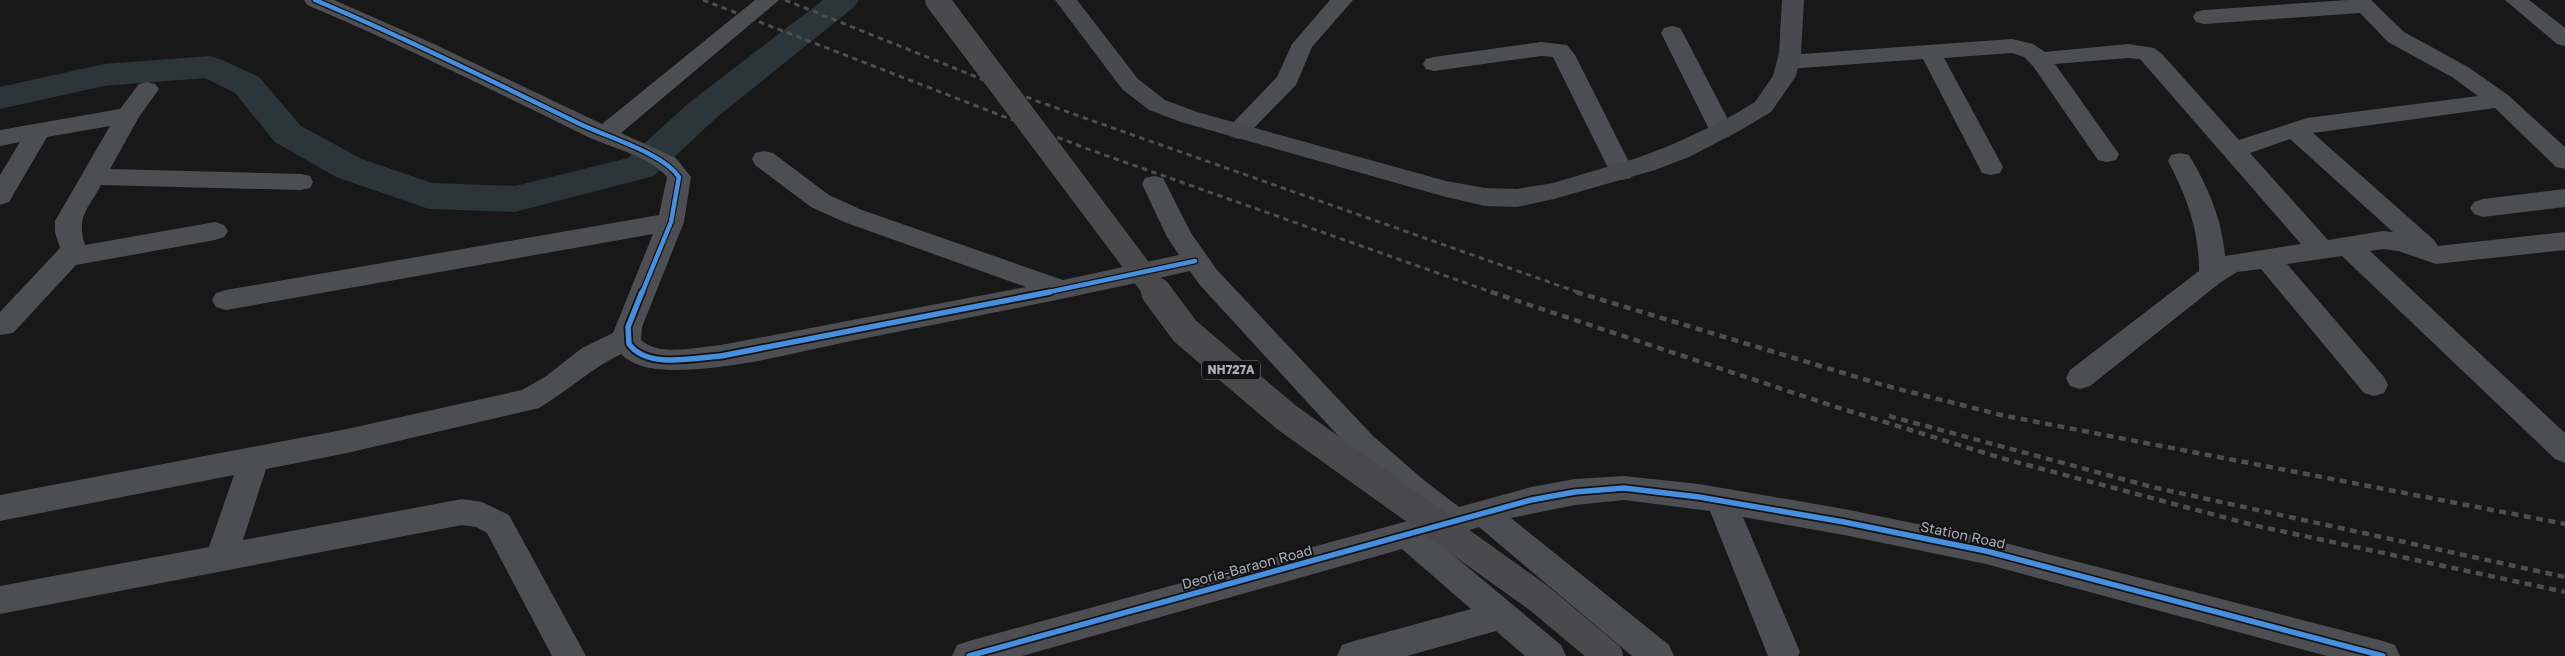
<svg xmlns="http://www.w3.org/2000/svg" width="2565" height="656" font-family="'Golos Text',sans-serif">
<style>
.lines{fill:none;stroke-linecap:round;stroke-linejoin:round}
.river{fill:#2b353a;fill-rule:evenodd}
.minor{fill:#4c4e51;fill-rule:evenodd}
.major{fill:#494a4d;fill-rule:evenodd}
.rail-far1{stroke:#4c4e50;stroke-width:3;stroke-dasharray:5.5 4.5;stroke-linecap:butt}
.rail{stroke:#4c4e50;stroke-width:4.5;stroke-dasharray:7 5.5;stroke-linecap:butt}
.highway-bridge-far1{stroke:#4a4a4d;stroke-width:24}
.highway-bridge{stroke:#4a4a4d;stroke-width:30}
.cycleway-far1-casing{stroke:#121214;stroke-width:7}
.cycleway-casing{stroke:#121214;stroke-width:9}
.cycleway-far1{stroke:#468fdf;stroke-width:4.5}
.cycleway{stroke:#468fdf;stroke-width:5.5}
.labels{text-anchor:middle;stroke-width:4;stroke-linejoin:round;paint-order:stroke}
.shield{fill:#121214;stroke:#7c8188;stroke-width:1}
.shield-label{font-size:12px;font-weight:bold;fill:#a9b0b9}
.street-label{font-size:14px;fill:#a9b0b9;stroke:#121214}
</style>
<rect width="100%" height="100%" fill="#181818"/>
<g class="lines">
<path class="river" d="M 823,0 L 859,0 L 854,7 L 716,118 L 654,176 L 515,212 L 429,209 L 336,177 L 275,142 L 235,93 L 205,78 L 104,86 L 0,109 L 0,87 L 104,64 L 210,56 L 222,60 L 259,77 L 301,126 L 362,159 L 432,183 L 515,186 L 628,158 L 690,102 Z"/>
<path class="minor" d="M 304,0 L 334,0 L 434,44 L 602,124 L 755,0 L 779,0 L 621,133 L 676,158 L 691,177 L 684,222 L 642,327 L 641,340 C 659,357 698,347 721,345 L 1026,287 L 844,222 L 811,207 L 755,165 L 752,159 L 755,153 L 764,151 L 773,153 L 829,195 L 862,210 L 1063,280 L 1179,255 L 1167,237 L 1142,184 L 1145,178 L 1154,176 L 1163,178 L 1191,233 L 1217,270 L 1373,436 L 1425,481 L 1459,507 L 1531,487 L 1575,479 L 1624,476 L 1699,484 L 1844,509 L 1986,538 L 2383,641 L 2395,645 L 2400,656 L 2327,656 L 1986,564 L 1844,535 L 1743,517 L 1800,652 L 1798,656 L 1768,656 L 1710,511 L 1624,500 L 1575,505 L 1511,518 L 1669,645 L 1674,656 L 1632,656 L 1479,527 L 1435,540 L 1561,645 L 1566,656 L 1525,656 L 1496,631 L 1407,656 L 1337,656 L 1342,645 L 1354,641 L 1471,609 L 1402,549 L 1022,656 L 952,656 L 957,645 L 969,641 L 1426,516 L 1353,452 L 1199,284 L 1190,271 C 1079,296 968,318 856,340 C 796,352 735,370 673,370 C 655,370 634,367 621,354 C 591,368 568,391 539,408 L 347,453 L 266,469 L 243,540 L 462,499 L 482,502 L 509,515 L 586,656 L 552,656 L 487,533 L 476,527 L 462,525 L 0,614 L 0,586 L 209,547 L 234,475 L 0,521 L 0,495 L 347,429 L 522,390 L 545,377 L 582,348 L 613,333 L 653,234 L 226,310 L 216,307 L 212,300 L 216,293 L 226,290 L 659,215 L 667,177 C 648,155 611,148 586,136 C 494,91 402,45 307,5 Z
M 1330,0 L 1353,0 L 1312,47 L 1296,85 L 1246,136 L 1238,139 L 1230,136 L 1226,131 L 1230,126 L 1277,77 L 1292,44 Z
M 2348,0 L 2371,0 L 2404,32 L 2468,67 L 2508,95 L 2565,147 L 2565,169 L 2556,167 L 2495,108 L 2313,133 L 2434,240 L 2438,246 L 2565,232 L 2565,250 L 2436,264 L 2398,251 L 2383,249 L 2370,251 L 2565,433 L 2565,463 L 2555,459 L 2342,256 L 2287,264 L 2384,377 L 2388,385 L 2384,393 L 2374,396 L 2364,393 L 2261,269 L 2237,272 L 2221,282 L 2090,386 L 2080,389 L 2070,386 L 2066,378 L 2070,370 L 2199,271 C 2199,230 2187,197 2168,161 L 2171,155 L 2180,153 L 2189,155 C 2208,187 2222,219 2225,256 L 2301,244 L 2140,59 L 2128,58 L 2055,64 L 2119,154 L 2116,160 L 2107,162 L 2098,160 L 2033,66 L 2024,57 L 2012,53 L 1944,58 L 2003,167 L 2000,173 L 1991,175 L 1982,173 L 1979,167 L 1923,59 L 1788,69 L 1780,67 L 1777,62 L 1780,57 L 1788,55 L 2012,39 L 2033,44 L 2045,52 L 2128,44 L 2154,48 L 2162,54 L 2239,140 L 2307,118 L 2478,96 L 2452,77 L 2388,42 L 2360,13 L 2204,24 L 2196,22 L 2193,17 L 2196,12 L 2204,10 ZM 2290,139 L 2393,232 L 2383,231 L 2328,240 L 2250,153 Z
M 2505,0 L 2529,0 L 2565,28 L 2565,46 L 2557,44 Z
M 1672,26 L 1680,28 L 1683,33 L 1734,131 L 1730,136 L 1722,139 L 1714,136 L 1710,131 L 1661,33 L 1664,28 Z
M 1541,42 L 1567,45 L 1575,55 L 1634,172 L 1631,178 L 1622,180 L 1613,178 L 1553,57 L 1541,56 L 1434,71 L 1426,69 L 1423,64 L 1426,59 L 1434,57 Z
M 147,82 L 155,84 L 159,89 L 139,117 L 110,169 L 301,174 L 310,176 L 313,182 L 310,188 L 301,190 L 101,185 C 88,209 76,217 85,245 L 215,222 L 224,225 L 228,231 L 224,237 L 215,240 L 76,265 L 13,333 L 0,335 L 0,312 L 60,248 L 55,232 L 55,221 L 110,126 L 47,137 L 9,202 L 0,205 L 0,175 L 20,142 L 0,146 L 0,130 L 120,109 L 139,84 Z
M 2565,189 L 2565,207 L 2483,217 L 2474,214 L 2470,208 L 2474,202 L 2483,199 Z"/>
<path class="major" d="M 1055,0 L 1077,0 L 1138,79 L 1165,100 L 1197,112 L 1446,181 L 1485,188 L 1517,189 L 1553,183 L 1637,158 L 1671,145 L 1723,121 L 1755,102 L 1773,76 L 1779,53 L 1782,0 L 1804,0 L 1801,53 L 1796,76 L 1771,112 L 1739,131 L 1689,157 L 1655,170 L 1554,199 L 1517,207 L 1485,206 L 1446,197 L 1181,122 L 1149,110 L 1122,89 Z"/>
<path class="rail-far1" d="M 703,0 L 1085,148 L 1494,293
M 785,0 L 1034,100 L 1580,293"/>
<path class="rail" d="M 1491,292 L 1830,405 L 2001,458 L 2253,525 L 2565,592
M 1576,292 L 1883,385 L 2001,415 L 2565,524
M 1889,416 L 2152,487 L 2565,577"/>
<path class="highway-bridge-far1" d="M 937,0 L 1157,293"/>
<path class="highway-bridge" d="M 1156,292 L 1185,331 L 1286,417 L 1540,599 L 1608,656"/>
<defs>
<path id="cycleway-far1" d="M 315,0 C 405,38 492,81 580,124 C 607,137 663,153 679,177 L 671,222 L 642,293
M 1044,293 L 1195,261"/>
<path id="cycleway" d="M 642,292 L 628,327 L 629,344 C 647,369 694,358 721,356 L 1050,292
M 969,656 L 1531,500 L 1575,492 L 1624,488 L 1699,497 L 1844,522 L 1986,551 L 2383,656"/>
</defs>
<use href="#cycleway-far1" class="cycleway-far1-casing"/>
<use href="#cycleway" class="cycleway-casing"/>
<use href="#cycleway-far1" class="cycleway-far1"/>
<use href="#cycleway" class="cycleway"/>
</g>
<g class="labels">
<rect class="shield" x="1202" y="360.5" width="58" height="19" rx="4"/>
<g class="shield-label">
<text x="1231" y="374">NH727A</text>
</g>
<g class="street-label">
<text transform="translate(1963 535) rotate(12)" y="5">Station Road</text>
<text transform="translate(1247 567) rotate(-15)" y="5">Deoria-Baraon Road</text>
</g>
</g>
</svg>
